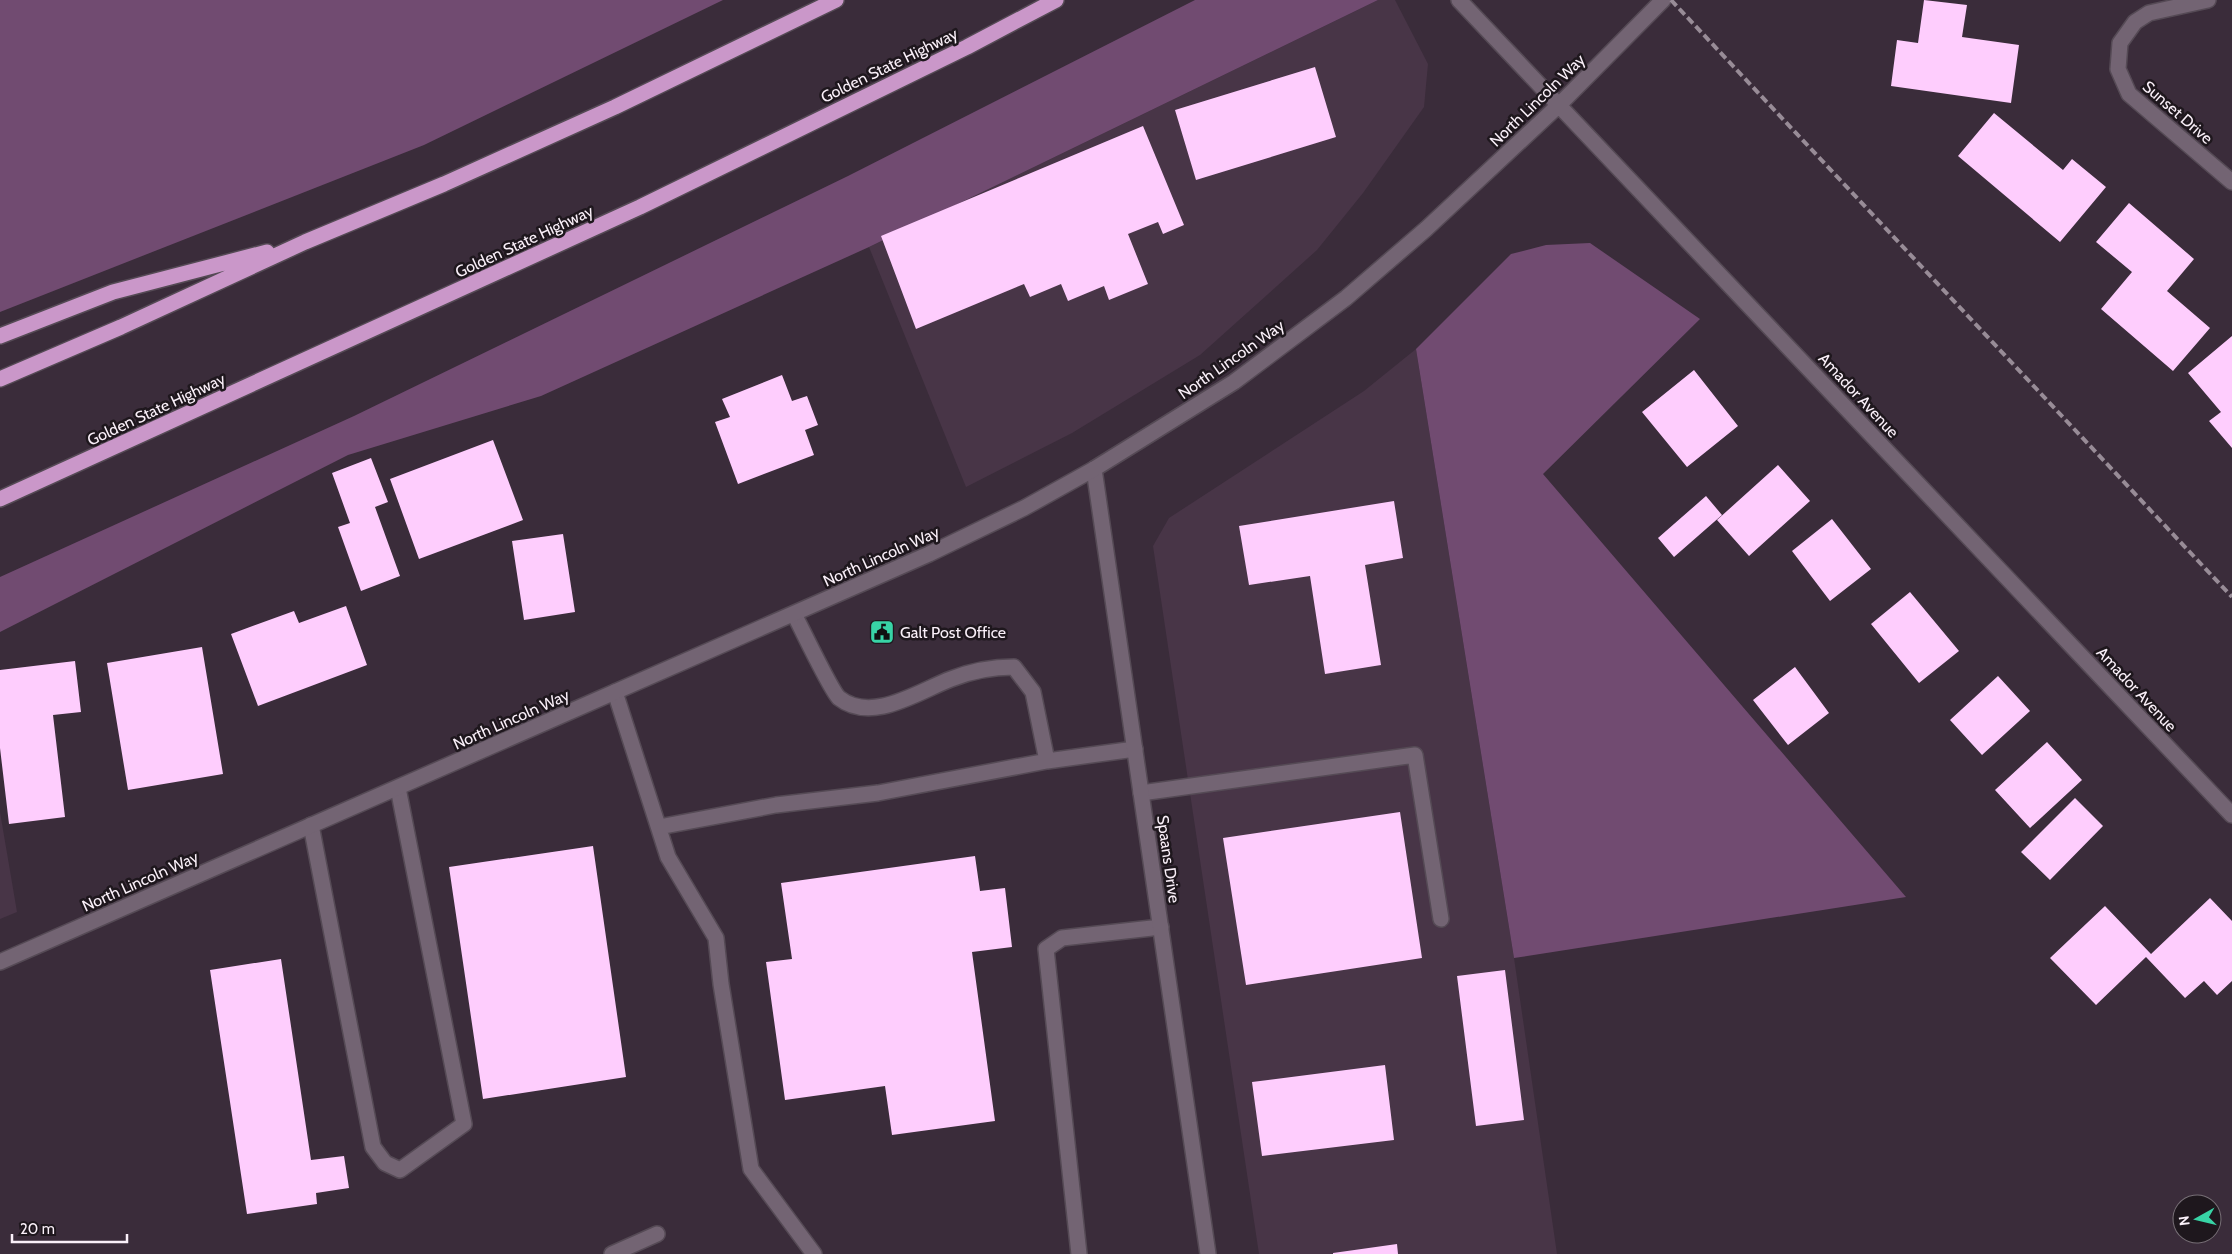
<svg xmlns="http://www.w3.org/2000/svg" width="2232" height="1254" font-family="Cabin,sans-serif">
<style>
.built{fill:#483547}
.green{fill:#714b71}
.building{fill:#fecdfd}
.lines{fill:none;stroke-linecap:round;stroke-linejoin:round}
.lane-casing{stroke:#554a55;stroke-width:18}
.street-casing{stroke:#554a55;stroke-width:18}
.secondary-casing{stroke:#554a55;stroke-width:18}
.highway-casing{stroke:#554a55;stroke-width:18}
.lane{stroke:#736473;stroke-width:15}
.street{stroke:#736473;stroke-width:15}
.secondary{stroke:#736473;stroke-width:15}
.highway{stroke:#ca97c9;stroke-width:15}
.rail{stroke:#988c97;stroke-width:4;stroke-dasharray:8 4;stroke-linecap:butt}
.labels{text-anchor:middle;stroke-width:5;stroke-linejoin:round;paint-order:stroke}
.street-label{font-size:16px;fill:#faf0f9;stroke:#1e171d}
.poi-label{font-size:16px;fill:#faf0f9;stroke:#1e171d;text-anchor:start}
</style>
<rect width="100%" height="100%" fill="#3a2c3a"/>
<path class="built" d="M 1378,0 L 1395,0 L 1428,64 L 1424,107 L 1363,193 L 1317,250 L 1200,355 L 1072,433 L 966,487 L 869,247 Z
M 1416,349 L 1514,958 L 1557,1254 L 1259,1254 L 1153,546 L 1169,518 L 1364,391 Z
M 0,812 L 17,912 L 0,919 Z"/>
<path class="green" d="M 0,0 L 723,0 L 424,145 L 0,312 Z
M 1195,0 L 1378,0 L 869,247 L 541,396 L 348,455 L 0,632 L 0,577 L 354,416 L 848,176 Z
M 1590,243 L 1700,319 L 1543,474 L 1906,897 L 1514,958 L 1416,349 L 1511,254 L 1546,245 Z"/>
<path class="building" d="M 1924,0 L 1967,5 L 1962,37 L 2019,45 L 2011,103 L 1891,86 L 1897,40 L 1918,43 Z
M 1315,67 L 1336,137 L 1196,180 L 1175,110 Z
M 1994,113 L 2063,170 L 2072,159 L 2106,187 L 2060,242 L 1958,156 Z
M 1143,126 L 1184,225 L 1163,234 L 1158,222 L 1128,234 L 1148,284 L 1109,300 L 1104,286 L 1068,301 L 1061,284 L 1030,297 L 1024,284 L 916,329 L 881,236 Z
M 2129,203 L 2194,259 L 2167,291 L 2210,328 L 2173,371 L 2101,309 L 2132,272 L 2096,242 Z
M 2232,336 L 2232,448 L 2209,421 L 2221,412 L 2188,373 Z
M 1694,370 L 1738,426 L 1687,467 L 1642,412 Z
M 782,375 L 792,401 L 807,396 L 818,425 L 805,430 L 814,455 L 738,484 L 715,422 L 730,417 L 722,399 Z
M 493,440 L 523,520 L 419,559 L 390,479 Z
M 371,458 L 388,502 L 375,507 L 400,576 L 361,591 L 338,527 L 350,523 L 332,473 Z
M 1778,465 L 1810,501 L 1749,556 L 1717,520 Z
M 1706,496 L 1722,515 L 1674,557 L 1658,538 Z
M 1394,501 L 1403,558 L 1365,565 L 1381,665 L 1325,674 L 1310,576 L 1249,585 L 1239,526 Z
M 1832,519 L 1871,569 L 1830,601 L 1792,551 Z
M 563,534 L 575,612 L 524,620 L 512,541 Z
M 1910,592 L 1959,651 L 1919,683 L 1871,624 Z
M 346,606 L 367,665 L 258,706 L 231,634 L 294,611 L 299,623 Z
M 202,647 L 223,774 L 128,790 L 107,663 Z
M 75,661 L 81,712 L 53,715 L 65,817 L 9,824 L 0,748 L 0,670 Z
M 1795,667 L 1829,713 L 1788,745 L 1753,700 Z
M 1998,676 L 2030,711 L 1982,755 L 1950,720 Z
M 2047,742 L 2082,780 L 2030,828 L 1995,790 Z
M 2075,798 L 2103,826 L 2050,880 L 2021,852 Z
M 1400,812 L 1422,958 L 1246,985 L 1223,838 Z
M 593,846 L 626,1077 L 483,1099 L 449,867 Z
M 975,856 L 980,891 L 1005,888 L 1012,947 L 972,952 L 995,1121 L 892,1135 L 885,1086 L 785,1100 L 766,962 L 792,959 L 781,883 Z
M 2210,898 L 2232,921 L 2232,981 L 2217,995 L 2204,981 L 2185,998 L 2146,957 L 2096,1005 L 2050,958 L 2105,906 L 2151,954 Z
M 281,959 L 311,1160 L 344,1156 L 349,1188 L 316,1193 L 317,1204 L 247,1214 L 210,970 Z
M 1505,970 L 1524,1120 L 1476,1126 L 1457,976 Z
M 1385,1065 L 1394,1140 L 1262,1156 L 1252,1082 Z
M 1397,1244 L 1398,1254 L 1333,1254 L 1333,1253 Z"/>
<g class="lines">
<defs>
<path id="lane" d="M 794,614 C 801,627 831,691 839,698 C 872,724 919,691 951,679 C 971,671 992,667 1014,667 L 1033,692 L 1047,761
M 615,692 L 668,857 L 716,938 L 721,984 L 751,1169 L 814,1254
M 1141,793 L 1415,755 L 1441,919
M 311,825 L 373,1147 L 385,1163 L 400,1170 L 464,1124 L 398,788
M 659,827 L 776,805 L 878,793 L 1047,761 L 1135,749
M 1079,1254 L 1046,949 L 1062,938 L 1161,927"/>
<path id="street" d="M 2208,0 L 2149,13 L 2135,22 L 2120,43 L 2118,69 L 2129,94 L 2232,182
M 1094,469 L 1208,1254
M 612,1254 L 657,1234"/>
<path id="secondary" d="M 1459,0 L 2232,815
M 0,962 L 929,554 L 1024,508 L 1094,469 L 1234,382 L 1346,298 L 1426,229 L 1559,105 L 1663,0"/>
<path id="highway" d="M 0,336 L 113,292 L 267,252
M 0,379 L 121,327 L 305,242 L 444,184 L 615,107 L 836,0
M 0,499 L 640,207 L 967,47 L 1056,0"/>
</defs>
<use href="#lane" class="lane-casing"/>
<use href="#street" class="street-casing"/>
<use href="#secondary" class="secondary-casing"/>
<use href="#highway" class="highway-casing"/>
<use href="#lane" class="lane"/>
<use href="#street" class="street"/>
<use href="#secondary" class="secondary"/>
<use href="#highway" class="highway"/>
<path class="rail" d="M 1671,0 L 2232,597"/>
</g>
<defs>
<symbol id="civic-square" viewBox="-11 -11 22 22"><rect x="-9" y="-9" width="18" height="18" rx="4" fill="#38d4a6" stroke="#1e171d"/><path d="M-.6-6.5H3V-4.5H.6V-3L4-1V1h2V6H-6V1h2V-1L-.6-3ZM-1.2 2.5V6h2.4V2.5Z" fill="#111"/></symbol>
</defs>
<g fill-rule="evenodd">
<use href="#civic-square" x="868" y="618" width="28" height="28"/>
</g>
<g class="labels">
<g class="street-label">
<text transform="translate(889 65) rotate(-26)" y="6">Golden State Highway</text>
<text transform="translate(1537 100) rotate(-44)" y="6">North Lincoln Way</text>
<text transform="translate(2178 112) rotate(41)" y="6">Sunset Drive</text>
<text transform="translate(524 241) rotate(-25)" y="6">Golden State Highway</text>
<text transform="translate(1231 359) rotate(-35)" y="6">North Lincoln Way</text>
<text transform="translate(1859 395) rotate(47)" y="6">Amador Avenue</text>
<text transform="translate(156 409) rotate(-25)" y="6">Golden State Highway</text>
<text transform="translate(881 556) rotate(-24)" y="6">North Lincoln Way</text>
<text transform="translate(2137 689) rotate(47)" y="6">Amador Avenue</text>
<text transform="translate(511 719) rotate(-24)" y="6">North Lincoln Way</text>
<text transform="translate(1169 859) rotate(82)" y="6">Spaans Drive</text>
<text transform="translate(140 881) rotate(-24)" y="6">North Lincoln Way</text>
</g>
<g class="poi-label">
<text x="900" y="638">Galt Post Office</text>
</g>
</g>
<g transform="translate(2197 1219) rotate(262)"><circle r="24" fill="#1e171d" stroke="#766e75"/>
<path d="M0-4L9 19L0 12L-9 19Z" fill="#38d4a6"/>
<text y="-8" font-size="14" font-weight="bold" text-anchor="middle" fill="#faf0f9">N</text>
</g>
<path d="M12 1234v8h115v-8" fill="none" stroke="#faf0f9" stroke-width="2.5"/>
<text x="20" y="1234" font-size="15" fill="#faf0f9" stroke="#1e171d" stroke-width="4" paint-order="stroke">20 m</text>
</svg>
